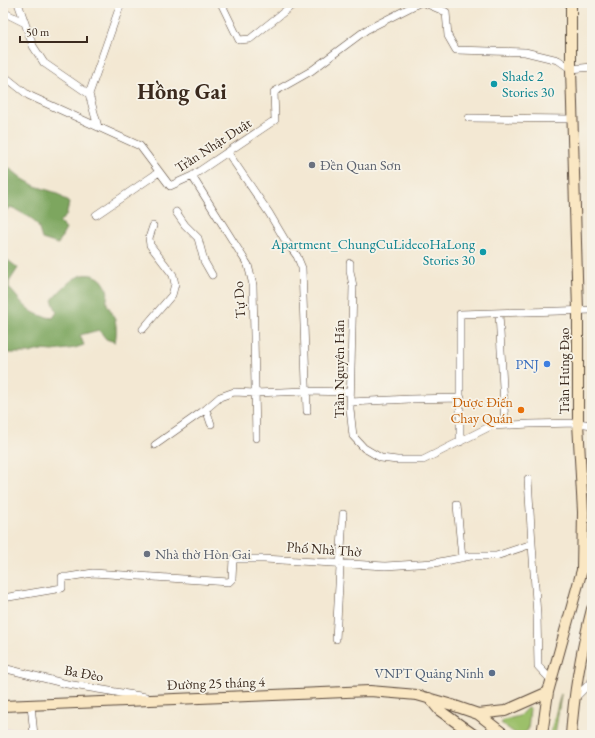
<svg xmlns="http://www.w3.org/2000/svg" width="595" height="738" font-family="'EB Garamond',serif">
<style>
.built{fill:#e3d3f3}
.green{fill:#9cc06a;stroke:#6c7544}
.forest{fill:#7da65e;stroke:#5c683e}
.lines{fill:none;stroke-linecap:round;stroke-linejoin:round}
.street-casing{stroke:#574639;stroke-width:8}
.secondary-casing{stroke:#574639;stroke-width:12}
.street{stroke:#fff;stroke-width:7}
.secondary{stroke:#fae7c3;stroke-width:10}
.culture-dot{fill:#0f9aa8;stroke:#f7f3e8;stroke-width:1.5}
.worship-dot{fill:#6b7280;stroke:#f7f3e8;stroke-width:1.5}
.shop-dot{fill:#3f7fe0;stroke:#f7f3e8;stroke-width:1.5}
.food-dot{fill:#e8710a;stroke:#f7f3e8;stroke-width:1.5}
.service-dot{fill:#5c6f8a;stroke:#f7f3e8;stroke-width:1.5}
.labels{text-anchor:middle;stroke-width:3.5;stroke-linejoin:round;paint-order:stroke}
.culture-label{font-size:14px;fill:#0d838f;stroke:#f7f3e8;text-anchor:start}
.street-label{font-size:14px;fill:#3b2a1e;stroke:#f7f3e8}
.worship-label{font-size:14px;fill:#5b616d;stroke:#f7f3e8;text-anchor:start}
.shop-label{font-size:14px;fill:#366cbe;stroke:#f7f3e8;text-anchor:end}
.food-label{font-size:14px;fill:#c56008;stroke:#f7f3e8;text-anchor:end}
.service-label{font-size:14px;fill:#4e5e75;stroke:#f7f3e8;text-anchor:end}
.town-label{font-size:22px;font-weight:bold;fill:#3b2a1e;stroke:#f7f3e8}
</style>
<rect width="100%" height="100%" fill="#f7f3e8"/>
<filter id="ink" filterUnits="userSpaceOnUse"><feTurbulence type="fractalNoise" baseFrequency=".025" numOctaves="2"/><feDisplacementMap in="SourceGraphic" scale="8" xChannelSelector="R" yChannelSelector="G"/><feConvolveMatrix kernelMatrix="1 2 1 2 8 2 1 2 1" color-interpolation-filters="sRGB"/></filter>
<filter id="wash" filterUnits="userSpaceOnUse"><feTurbulence type="fractalNoise" baseFrequency=".012" numOctaves="4" result="noise"/><feDisplacementMap in="SourceGraphic" scale="16" xChannelSelector="R" yChannelSelector="G"/><feGaussianBlur stdDeviation="0.9" result="paint"/><feColorMatrix in="noise" values="0 0 0 0 0 0 0 0 0 0 0 0 0 0 0 0 0 1.4 0 .05"/><feComposite in="paint" operator="in"/></filter>
<g filter="url(#wash)">
<rect width="100%" height="100%" fill="#f3e8d3"/>
<path class="built" d="M 23,728 L 24,735 L 3,735 L 3,729 Z"/>
<path class="green" d="M 561,694 L 555,735 L 550,735 Z
M 527,708 L 530,708 L 528,730 L 521,735 L 516,734 L 501,723 L 504,720 L 519,716 Z"/>
<path class="forest" d="M 3,166 L 8,167 L 23,179 L 35,186 L 57,193 L 69,203 L 66,216 L 59,222 L 66,229 L 58,244 L 42,239 L 38,226 L 31,218 L 11,207 L 3,212 Z
M 3,254 L 5,258 L 18,268 L 9,282 L 9,288 C 25,305 28,315 53,318 L 57,312 L 52,300 C 62,289 77,269 95,276 C 101,278 104,282 107,289 C 109,294 106,299 107,304 C 108,307 112,311 113,315 C 117,322 117,334 115,342 L 106,339 L 99,330 L 80,335 L 84,345 L 75,348 L 53,351 L 40,350 L 29,353 L 3,353 Z"/>
</g>
<g filter="url(#ink)">
<g class="lines">
<defs>
<path id="street" d="M 18,3 L 33,46 L 44,63 L 89,94
M 221,3 L 239,40 L 250,39 L 295,3
M 425,3 L 446,12 L 448,36 L 456,50 L 525,52 L 558,60 L 571,69 L 592,67
M 3,12 L 25,23
M 3,75 L 28,95 L 140,146 L 170,186 L 192,176 L 275,120 L 274,92 L 311,71 L 366,30 L 419,3
M 89,94 L 121,3
M 89,94 L 98,127
M 469,118 L 573,119
M 228,153 L 269,213 L 285,240 L 297,256 L 302,268 L 307,411
M 192,176 L 248,265 L 253,285 L 256,438
M 176,212 L 185,225 L 198,238 L 204,261 L 212,275
M 96,215 L 159,172
M 350,263 L 350,271 L 353,286 L 350,409 L 353,436 L 364,448 L 381,458 L 397,460 L 423,460 L 491,426 L 530,424 L 578,423 L 592,425
M 499,313 L 505,425
M 143,329 L 172,295 L 175,284 L 173,275 L 150,245 L 149,238 L 153,226
M 350,402 L 410,399 L 461,398
M 206,409 L 211,424
M 460,442 L 460,314 L 592,310
M 155,445 L 206,409 L 220,397 L 234,392 L 255,393 L 306,391 L 350,392
M 528,479 L 532,544
M 457,505 L 462,558
M 3,598 L 62,588 L 62,577 L 68,577 L 93,573 L 229,582 L 232,579 L 233,559 L 264,559 L 385,566 L 434,563 L 471,556 L 496,556 L 532,544 L 537,615 L 538,666 L 552,681
M 336,639 L 343,514
M 584,646 L 592,637
M 3,668 L 67,684 L 146,697
M 574,699 L 592,681
M 31,705 L 34,735"/>
<path id="secondary" d="M 429,698 L 439,710 L 474,735
M 3,706 L 370,691 L 417,695 L 452,705 L 478,714 L 505,735
M 478,714 L 505,711 L 548,692
M 542,735 L 548,692 L 582,570 L 583,512 L 578,423 L 578,311 L 571,69 L 571,3
M 571,735 C 574,691 581,652 592,609"/>
</defs>
<use href="#street" class="street-casing"/>
<use href="#secondary" class="secondary-casing"/>
<use href="#street" class="street"/>
<use href="#secondary" class="secondary"/>
</g>
</g>
<g class="culture-dot">
<circle cx="494" cy="84" r="4"/>
<circle cx="483" cy="252" r="4"/>
</g>
<g class="worship-dot">
<circle cx="312" cy="165" r="4"/>
<circle cx="147" cy="554" r="4"/>
</g>
<circle class="shop-dot" cx="547" cy="364" r="4"/>
<circle class="food-dot" cx="521" cy="410" r="4"/>
<circle class="service-dot" cx="492" cy="673" r="4"/>
<g class="labels">
<g class="culture-label">
<text x="502" y="81">Shade 2<tspan x="502" dy="16">Stories 30</tspan></text>
<text x="475" y="249" text-anchor="end">Apartment_ChungCuLidecoHaLong<tspan x="475" dy="16">Stories 30</tspan></text>
</g>
<g class="street-label">
<text transform="translate(213 145) rotate(-33)" y="5">Trần Nhật Duật</text>
<text transform="translate(239 300) rotate(-94)" y="5">Tự Do</text>
<text transform="translate(339 369) rotate(-90)" y="5">Trần Nguyên Hãn</text>
<text transform="translate(564 371) rotate(-90)" y="5">Trần Hưng Đạo</text>
<text transform="translate(324 549) rotate(4)" y="5">Phố Nhà Thờ</text>
<text transform="translate(84 673) rotate(10)" y="5">Ba Đèo</text>
<text transform="translate(216 683) rotate(-2)" y="5">Đường 25 tháng 4</text>
</g>
<g class="worship-label">
<text x="320" y="170">Đền Quan Sơn</text>
<text x="155" y="559">Nhà thờ Hòn Gai</text>
</g>
<g class="shop-label">
<text x="539" y="369">PNJ</text>
</g>
<g class="food-label">
<text x="513" y="407">Dược Điến<tspan x="513" dy="16">Chay Quán</tspan></text>
</g>
<g class="service-label">
<text x="484" y="678">VNPT Quảng Ninh</text>
</g>
<g class="town-label">
<text x="182" y="99">Hồng Gai</text>
</g>
</g>
<rect width="595" height="738" fill="none" stroke="#f7f3e8" stroke-width="16"/>
<path d="M20 36v6h67v-6" fill="none" stroke="#3b2a1e" stroke-width="2"/>
<text x="26" y="36" font-size="12" fill="#3b2a1e" stroke="#f7f3e8" stroke-width="3" paint-order="stroke">50 m</text>
</svg>
